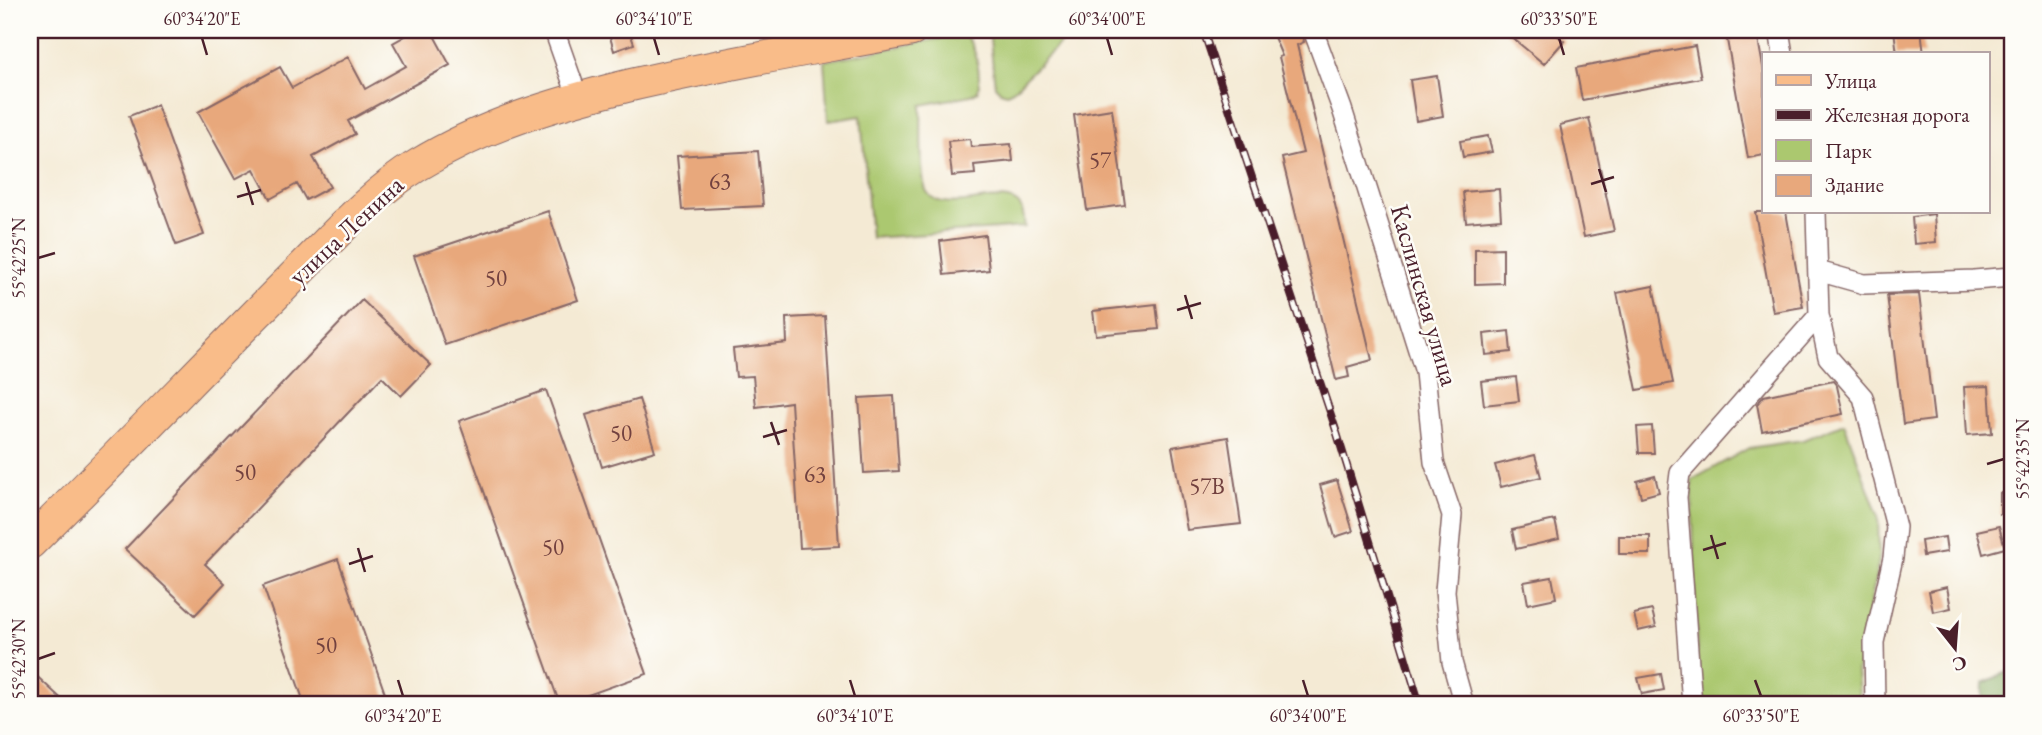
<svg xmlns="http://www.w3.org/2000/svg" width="2042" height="735" font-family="'EB Garamond',serif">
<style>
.green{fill:#abc86f;stroke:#7a744d;stroke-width:2}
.forest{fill:#88ac62;stroke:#696646;stroke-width:2}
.building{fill:#e8a87c}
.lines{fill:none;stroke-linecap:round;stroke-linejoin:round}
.minor-casing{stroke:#866666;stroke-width:22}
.primary-casing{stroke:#866666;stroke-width:34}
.minor{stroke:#fff;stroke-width:19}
.primary{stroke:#f9bc89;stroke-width:32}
.rail-casing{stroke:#4a1f2b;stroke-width:8}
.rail{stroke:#fdfcf7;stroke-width:5;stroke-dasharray:16;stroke-linecap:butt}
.ticks{fill:none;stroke:#4a1f2b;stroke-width:2.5}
.labels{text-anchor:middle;stroke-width:5;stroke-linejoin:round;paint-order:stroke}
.number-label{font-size:23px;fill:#72413f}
.street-label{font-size:26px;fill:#4a1f2b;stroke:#fdfcf7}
.neatline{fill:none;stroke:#4a1f2b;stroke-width:2.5}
.ticks-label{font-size:18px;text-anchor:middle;fill:#4a1f2b}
</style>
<rect width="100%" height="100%" fill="#fdfcf7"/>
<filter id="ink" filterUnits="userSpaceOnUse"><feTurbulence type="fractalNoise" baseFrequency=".0143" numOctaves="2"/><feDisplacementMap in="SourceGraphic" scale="14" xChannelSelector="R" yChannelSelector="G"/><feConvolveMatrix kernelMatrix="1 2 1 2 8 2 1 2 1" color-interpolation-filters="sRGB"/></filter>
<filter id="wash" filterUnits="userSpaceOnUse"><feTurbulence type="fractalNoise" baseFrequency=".00686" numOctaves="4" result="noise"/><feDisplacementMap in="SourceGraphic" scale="28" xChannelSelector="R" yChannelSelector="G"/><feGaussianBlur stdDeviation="1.57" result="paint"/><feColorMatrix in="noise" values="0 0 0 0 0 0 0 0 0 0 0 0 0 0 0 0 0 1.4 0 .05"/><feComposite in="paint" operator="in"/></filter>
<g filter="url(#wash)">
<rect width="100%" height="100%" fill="#f4ead4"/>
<path class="green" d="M 992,30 L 1074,30 L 1013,90 L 1007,93 L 1000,91 L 995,86 L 990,39 Z
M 963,34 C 977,45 981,74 978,91 L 971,95 L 921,105 C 922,123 919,178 927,192 C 944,219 1003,184 1020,206 C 1024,212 1024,220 1025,227 L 871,238 L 861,116 L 828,121 L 824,61 Z
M 1844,423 L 1878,515 L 1879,560 L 1857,672 L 1860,705 L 1698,705 L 1692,480 L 1749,448 L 1803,440 Z"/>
<path class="forest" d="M 2012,670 L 2012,705 L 1982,705 L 1983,683 Z"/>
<g id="blocks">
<path class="building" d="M 416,30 L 431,30 L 450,65 L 348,121 L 355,134 L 313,157 L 330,187 L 306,200 L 297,184 L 270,199 L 254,169 L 235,179 L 198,112 L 280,67 L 292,88 L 348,57 L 365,89 L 406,66 L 393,43 Z
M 608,30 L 629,30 L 634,44 L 614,51 Z
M 1271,30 L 1301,30 L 1304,42 L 1297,45 L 1372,360 L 1347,367 L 1349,377 L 1336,380 L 1282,158 L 1303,153 L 1279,57 L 1282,56 Z
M 1503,30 L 1551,30 L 1564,41 L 1544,64 Z
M 1894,30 L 1921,30 L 1924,54 L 1897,54 Z
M 1757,34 L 1764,72 L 1764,155 L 1748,158 L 1727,40 Z
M 1695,46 L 1701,78 L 1582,100 L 1576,68 Z
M 1437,76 L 1443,116 L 1416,121 L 1410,80 Z
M 157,105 L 204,235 L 176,245 L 129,116 Z
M 1112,109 L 1125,205 L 1087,210 L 1074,115 Z
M 1589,118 L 1614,231 L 1584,237 L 1560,125 Z
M 1488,136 L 1492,152 L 1463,157 L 1460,141 Z
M 970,139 L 971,147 L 1011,144 L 1013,161 L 974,165 L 975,174 L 952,176 L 948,141 Z
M 758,151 L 763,206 L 682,210 L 677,156 Z
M 1499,189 L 1501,219 L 1466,222 L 1463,192 Z
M 548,211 L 578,300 L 445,345 L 414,256 Z
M 1755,212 L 1786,212 L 1803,307 L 1773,312 Z
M 1934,214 L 1936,242 L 1914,244 L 1912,217 Z
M 985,235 L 989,270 L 944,275 L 940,241 Z
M 1503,248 L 1503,283 L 1475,284 L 1475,249 Z
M 1653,286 L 1673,383 L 1637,390 L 1617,293 Z
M 1919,294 L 1934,420 L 1903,424 L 1887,295 Z
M 362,300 L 431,365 L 401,396 L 382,377 L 205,564 L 225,583 L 195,615 L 125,549 Z
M 1156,304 L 1159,329 L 1096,335 L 1093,311 Z
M 825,316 L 839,546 L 800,548 L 791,402 L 756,407 L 753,376 L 736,377 L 733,349 L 787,343 L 786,318 Z
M 1509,331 L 1511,352 L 1486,355 L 1484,334 Z
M 1516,377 L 1519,401 L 1484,405 L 1481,381 Z
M 1833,381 L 1837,386 L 1843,414 L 1762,431 L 1757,404 L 1764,396 Z
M 1989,386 L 1992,433 L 1967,435 L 1964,387 Z
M 546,390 L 647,674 L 560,705 L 459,421 Z
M 894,396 L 899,471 L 864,473 L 859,398 Z
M 639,399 L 655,451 L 602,467 L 586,415 Z
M 1652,426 L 1654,453 L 1639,453 L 1637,427 Z
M 1228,437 L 1241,524 L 1187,530 L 1172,447 Z
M 1535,455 L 1541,477 L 1501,487 L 1495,465 Z
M 1655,476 L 1659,492 L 1641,497 L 1637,481 Z
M 1337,480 L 1353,531 L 1335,537 L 1320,485 Z
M 2012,492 L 2012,514 L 2000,514 L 2000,493 Z
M 1555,520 L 1559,539 L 1516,549 L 1512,530 Z
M 1999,526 L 2005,548 L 1983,554 L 1977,531 Z
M 1619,536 L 1650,536 L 1650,554 L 1619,554 Z
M 1945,537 L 1947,552 L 1923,556 L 1921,541 Z
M 338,559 L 389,705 L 305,705 L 263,586 Z
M 1552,577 L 1556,598 L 1528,604 L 1524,582 Z
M 1947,587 L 1951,608 L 1933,612 L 1929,591 Z
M 1652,610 L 1656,627 L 1638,631 L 1634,614 Z
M 30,670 L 68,705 L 30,705 Z
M 1661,674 L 1664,690 L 1642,694 L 1638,678 Z"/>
</g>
</g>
<g filter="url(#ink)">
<use href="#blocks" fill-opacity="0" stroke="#866666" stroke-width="2"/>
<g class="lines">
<defs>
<path id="minor" d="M 554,30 L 578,98
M 1313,30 L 1342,109 L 1425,372 L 1434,462 L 1452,515 L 1445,591 L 1452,662 L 1464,705
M 1779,30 L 1783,54
M 1818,271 L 1864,284 L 1974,280 L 2012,277
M 1819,315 L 1828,357 L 1863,397 L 1896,527 L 1893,558 L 1874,642 L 1875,705
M 1692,705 L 1677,497 L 1680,473 L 1819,315 L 1816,212"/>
<path id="primary" d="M 30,543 C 116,459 199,371 284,286 C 326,245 367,196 418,165 C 483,125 557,103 631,85 C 724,63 818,48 912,30"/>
</defs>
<use href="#minor" class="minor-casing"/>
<use href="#primary" class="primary-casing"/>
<use href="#minor" class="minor"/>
<use href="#primary" class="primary"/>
<defs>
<path id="rail" d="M 1203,30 L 1336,430 L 1420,705"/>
</defs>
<use href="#rail" class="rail-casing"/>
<use href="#rail" class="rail"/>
</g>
</g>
<path class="ticks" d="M 202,38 L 207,55M 654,38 L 659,55M 1107,38 L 1112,55M 1559,38 L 1564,55M 1599,169 L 1606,192M 246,182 L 253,205M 1591,184 L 1614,177M 237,197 L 261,190M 38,258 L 55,253M 1185,295 L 1192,319M 1177,310 L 1201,303M 771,422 L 779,445M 763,437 L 787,430M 1987,464 L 2004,459M 1711,535 L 1718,559M 358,548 L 365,572M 1703,550 L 1726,543M 349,564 L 373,556M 38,659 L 55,653M 398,680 L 403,696M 850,680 L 855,696M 1303,680 L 1308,696M 1755,680 L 1761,696"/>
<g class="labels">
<g class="number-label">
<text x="1100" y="168">57</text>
<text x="720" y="189">63</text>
<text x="496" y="286">50</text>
<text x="621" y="441">50</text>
<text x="245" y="480">50</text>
<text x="815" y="482">63</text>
<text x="1207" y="494">57В</text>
<text x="553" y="555">50</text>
<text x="326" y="653">50</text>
</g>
<g class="street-label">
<text transform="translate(346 230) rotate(-43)" y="9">улица Ленина</text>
<text transform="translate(1425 295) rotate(74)" y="9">Каслинская улица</text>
</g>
</g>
<rect width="2042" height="735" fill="none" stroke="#fdfcf7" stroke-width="77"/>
<rect x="1762" y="52" width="228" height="161" fill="#fdfcf7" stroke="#b5a4a5" stroke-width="2"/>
<rect x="1776" y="75" width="35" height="10" fill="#f9bc89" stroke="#b5a4a5" stroke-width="2"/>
<text x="1825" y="88" font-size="21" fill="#4a1f2b">Улица</text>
<rect x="1776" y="110" width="35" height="10" fill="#4a1f2b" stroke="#b5a4a5" stroke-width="2"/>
<text x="1825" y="122" font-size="21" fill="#4a1f2b">Железная дорога</text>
<rect x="1776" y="140" width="35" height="21" fill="#abc86f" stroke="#b5a4a5" stroke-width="2"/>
<text x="1825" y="158" font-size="21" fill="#4a1f2b">Парк</text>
<rect x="1776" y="175" width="35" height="21" fill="#e8a87c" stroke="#b5a4a5" stroke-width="2"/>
<text x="1825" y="192" font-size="21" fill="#4a1f2b">Здание</text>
<g transform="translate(1955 648) rotate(163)" stroke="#fdfcf7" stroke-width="5" paint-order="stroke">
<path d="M0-5L12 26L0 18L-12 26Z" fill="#4a1f2b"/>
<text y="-10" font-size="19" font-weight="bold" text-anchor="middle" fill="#4a1f2b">С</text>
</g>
<rect x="38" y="38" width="1966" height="658" class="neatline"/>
<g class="ticks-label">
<text x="202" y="25">60°34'20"E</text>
<text x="654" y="25">60°34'10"E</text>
<text x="1107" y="25">60°34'00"E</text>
<text x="1559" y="25">60°33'50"E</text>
<text transform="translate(19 258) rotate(-90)" y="6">55°42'25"N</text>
<text transform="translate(2023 459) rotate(-90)" y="6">55°42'35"N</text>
<text transform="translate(19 659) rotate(-90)" y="6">55°42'30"N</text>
<text x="403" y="722">60°34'20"E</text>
<text x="855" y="722">60°34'10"E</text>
<text x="1308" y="722">60°34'00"E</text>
<text x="1761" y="722">60°33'50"E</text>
</g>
</svg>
